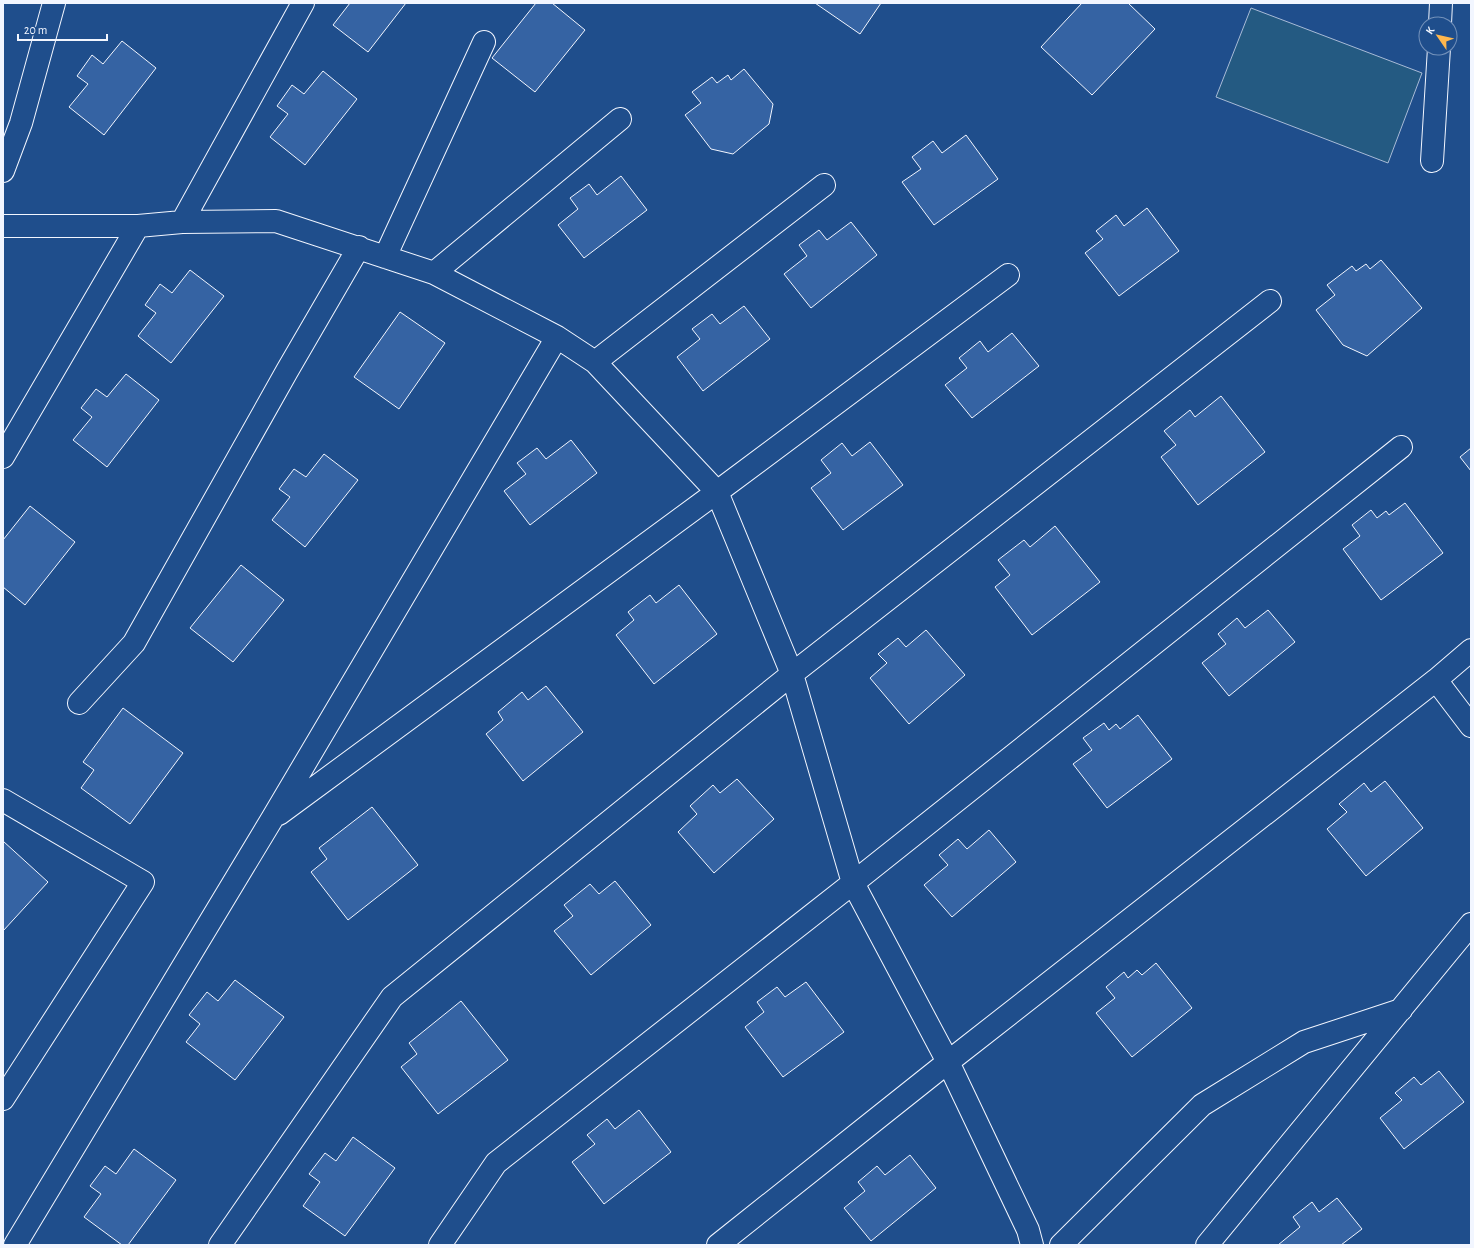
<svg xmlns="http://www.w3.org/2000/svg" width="1474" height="1248" font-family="'Alegreya Sans',sans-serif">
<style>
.green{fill:#245a82;stroke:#a8bbd7}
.building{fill:#3563a3;stroke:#f2f6ff}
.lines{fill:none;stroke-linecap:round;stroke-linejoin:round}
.minor-casing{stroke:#f2f6ff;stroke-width:24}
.minor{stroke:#1f4e8c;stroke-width:22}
</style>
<rect width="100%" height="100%" fill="#1f4e8c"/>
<path class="green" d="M 1251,8 L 1422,73 L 1388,163 L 1216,97 Z"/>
<path class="building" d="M 350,3 L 406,3 L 368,52 L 333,25 Z
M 536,3 L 552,3 L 585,30 L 535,92 L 492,58 Z
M 815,3 L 881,3 L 860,34 Z
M 1082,3 L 1128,3 L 1155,29 L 1092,95 L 1041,47 Z
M 122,41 L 156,68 L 104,135 L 69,107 L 88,84 L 77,76 L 92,55 L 103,64 Z
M 744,69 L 773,104 L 769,124 L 733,154 L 711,149 L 685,115 L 701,103 L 692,92 L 712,77 L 717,83 L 728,75 L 731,80 Z
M 323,71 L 357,99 L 305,165 L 270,137 L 288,114 L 277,106 L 292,85 L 304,94 Z
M 966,135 L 998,179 L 934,225 L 902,182 L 921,169 L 912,157 L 933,141 L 942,153 Z
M 621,176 L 647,210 L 584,258 L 558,225 L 578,209 L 570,198 L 589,184 L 597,195 Z
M 1147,208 L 1179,251 L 1119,296 L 1085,253 L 1103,239 L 1096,231 L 1116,215 L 1124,226 Z
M 851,222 L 877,255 L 811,308 L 784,274 L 807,256 L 799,245 L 819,230 L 827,240 Z
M 1381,260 L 1422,308 L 1367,356 L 1343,345 L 1316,310 L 1335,295 L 1327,285 L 1352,266 L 1356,271 L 1366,264 L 1370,269 Z
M 190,270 L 224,296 L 171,363 L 138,336 L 156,313 L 145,305 L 160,284 L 172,293 Z
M 744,306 L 770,339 L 703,391 L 677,357 L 700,339 L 692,329 L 712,314 L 720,324 Z
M 400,312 L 445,343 L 399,409 L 354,377 Z
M 1012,333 L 1039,366 L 972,418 L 945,385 L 967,368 L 959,358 L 980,341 L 988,352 Z
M 126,374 L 159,400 L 107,467 L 73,440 L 92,417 L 81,408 L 96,389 L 107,397 Z
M 1221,396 L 1265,452 L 1198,505 L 1161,457 L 1176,445 L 1164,431 L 1190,410 L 1195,417 Z
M 571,440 L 597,473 L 530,525 L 504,491 L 526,474 L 517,463 L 537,448 L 546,459 Z
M 870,442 L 903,485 L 843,530 L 811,488 L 831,473 L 821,460 L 842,443 L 852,456 Z
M 1471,448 L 1471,471 L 1460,457 Z
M 324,454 L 358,480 L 305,547 L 272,520 L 290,497 L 279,489 L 294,469 L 306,477 Z
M 1405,503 L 1443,553 L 1381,600 L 1343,549 L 1360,536 L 1352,525 L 1371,510 L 1377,518 L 1386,511 L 1389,515 Z
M 30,506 L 75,542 L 25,605 L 3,587 L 3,540 Z
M 1055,526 L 1100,582 L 1032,635 L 995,587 L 1010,575 L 998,560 L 1024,540 L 1030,547 Z
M 241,565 L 284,600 L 233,662 L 190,628 Z
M 679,585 L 717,634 L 654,684 L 616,635 L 634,620 L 628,612 L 650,595 L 656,603 Z
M 1268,610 L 1295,642 L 1229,696 L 1202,663 L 1226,644 L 1218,634 L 1237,618 L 1245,628 Z
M 926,630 L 965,675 L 909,724 L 870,678 L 887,663 L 878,654 L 898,638 L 906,647 Z
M 546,686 L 583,732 L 523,781 L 486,734 L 503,720 L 498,712 L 522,692 L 528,700 Z
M 123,708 L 183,753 L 130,824 L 81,788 L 94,770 L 83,762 Z
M 1138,715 L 1172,759 L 1107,808 L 1073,764 L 1092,750 L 1083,738 L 1104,723 L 1109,730 L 1116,724 L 1120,729 Z
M 737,779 L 774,819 L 714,873 L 678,832 L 697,814 L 690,806 L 713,785 L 720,793 Z
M 1385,781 L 1423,828 L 1366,876 L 1327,829 L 1347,812 L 1339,804 L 1364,783 L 1371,792 Z
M 372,807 L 418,865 L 348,920 L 311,872 L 327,859 L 319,848 Z
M 989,830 L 1016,862 L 952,917 L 924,885 L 948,865 L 939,855 L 958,839 L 967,849 Z
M 3,841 L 48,882 L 3,931 Z
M 615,881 L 651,925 L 591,975 L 554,931 L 573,916 L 564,905 L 590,884 L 599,894 Z
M 1156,963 L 1192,1008 L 1132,1057 L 1096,1013 L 1115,998 L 1106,987 L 1124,972 L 1128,978 L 1137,970 L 1142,975 Z
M 235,980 L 284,1017 L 235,1080 L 186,1042 L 200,1024 L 189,1015 L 207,992 L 218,1001 Z
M 806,982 L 844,1032 L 783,1077 L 745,1027 L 764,1012 L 757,1002 L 777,987 L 785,997 Z
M 461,1001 L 508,1060 L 438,1114 L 401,1067 L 417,1054 L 409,1043 Z
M 1439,1071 L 1464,1102 L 1404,1149 L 1380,1118 L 1402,1100 L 1395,1093 L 1414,1077 L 1421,1085 Z
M 639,1110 L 671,1152 L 604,1204 L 572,1162 L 595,1144 L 587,1135 L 607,1119 L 615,1129 Z
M 353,1137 L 395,1168 L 345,1236 L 303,1206 L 320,1182 L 309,1174 L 325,1153 L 336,1161 Z
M 134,1149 L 176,1180 L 128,1245 L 122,1245 L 84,1217 L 101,1194 L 90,1186 L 105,1166 L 116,1174 Z
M 910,1155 L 936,1188 L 871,1241 L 844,1208 L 865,1191 L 858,1182 L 877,1166 L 885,1175 Z
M 1337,1198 L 1362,1229 L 1341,1245 L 1278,1245 L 1300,1227 L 1293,1217 L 1312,1202 L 1319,1212 Z"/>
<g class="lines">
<defs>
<path id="minor" d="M 1440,24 L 1441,3
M 1432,161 L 1439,48
M 3,171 L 21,123 L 54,3
M 182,222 L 303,3
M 3,226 L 138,226 L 182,222 L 276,221 L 434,273 L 557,337 L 595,362 L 717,492 L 792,674 L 853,883 L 948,1062 L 1028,1230 L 1032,1245
M 385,257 L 484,42
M 434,273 L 620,119
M 595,362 L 824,185
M 3,457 L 138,226
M 1436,680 L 1471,726
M 79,703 L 134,643 L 287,371 L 359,247
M 3,800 L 143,882 L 3,1099
M 279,814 L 717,492 L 1008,275
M 15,1245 L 272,819 L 557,337
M 220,1245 L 392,997 L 792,674 L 1270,301
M 440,1245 L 496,1163 L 853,883 L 1401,447
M 718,1245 L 948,1062 L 1436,680 L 1471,650
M 1061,1245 L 1202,1105 L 1304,1042 L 1401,1010
M 1207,1245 L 1471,924"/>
</defs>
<use href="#minor" class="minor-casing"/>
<use href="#minor" class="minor"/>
</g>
<rect width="1474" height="1248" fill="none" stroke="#f2f6ff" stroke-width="8"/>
<g transform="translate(1438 36) rotate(304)"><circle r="19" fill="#1f4e8c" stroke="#7391ba"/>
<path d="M0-3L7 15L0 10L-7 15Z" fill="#ffb74d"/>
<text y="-6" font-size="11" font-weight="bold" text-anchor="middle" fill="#f2f6ff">K</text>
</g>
<path d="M18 34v6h89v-6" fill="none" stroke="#f2f6ff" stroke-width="2"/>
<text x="24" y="34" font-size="12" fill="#f2f6ff" stroke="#1f4e8c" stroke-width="3" paint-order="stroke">20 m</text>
</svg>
